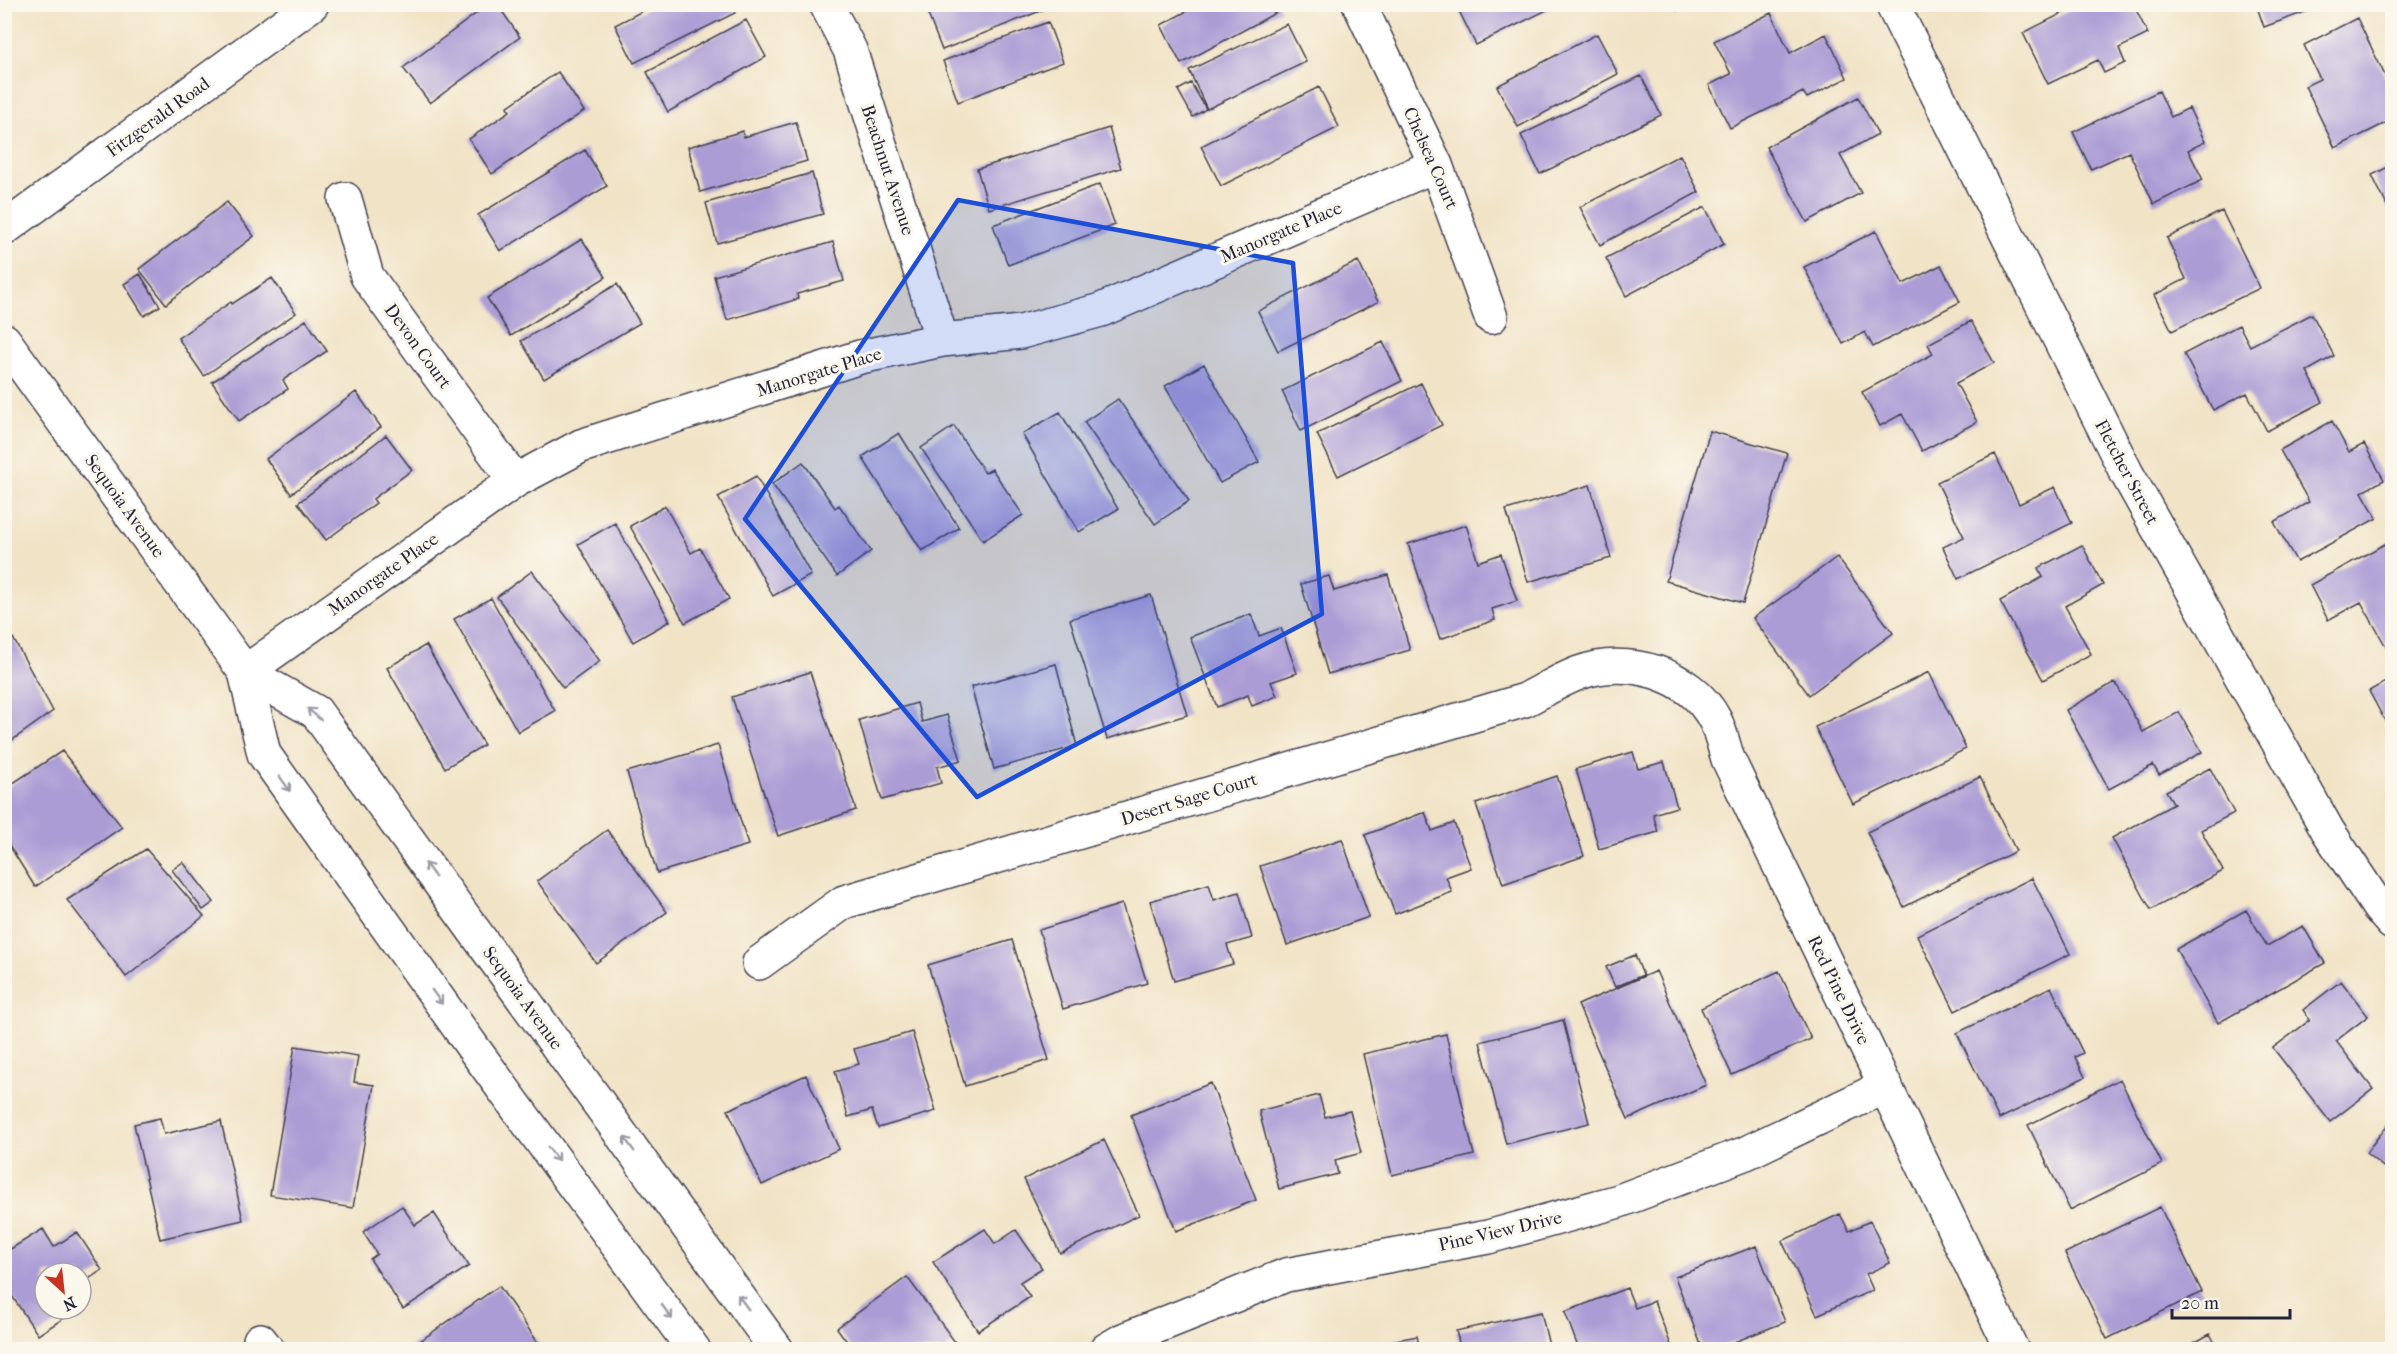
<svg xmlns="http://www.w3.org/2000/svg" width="2397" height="1354" font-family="'IM FELL French Canon',serif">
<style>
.building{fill:#ab9cd5}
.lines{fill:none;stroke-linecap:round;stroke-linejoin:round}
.street-casing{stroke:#413f50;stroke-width:36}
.secondary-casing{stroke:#413f50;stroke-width:36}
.street{stroke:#fff;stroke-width:33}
.secondary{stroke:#fff;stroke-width:33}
.oneway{stroke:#9c9ca7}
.marked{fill:#1d4ed8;fill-opacity:0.2;stroke:#1d4ed8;stroke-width:4.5;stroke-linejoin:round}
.labels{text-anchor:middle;stroke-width:6;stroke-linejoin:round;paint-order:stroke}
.street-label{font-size:18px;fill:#22223b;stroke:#fbf7ec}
</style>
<rect width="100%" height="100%" fill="#fbf7ec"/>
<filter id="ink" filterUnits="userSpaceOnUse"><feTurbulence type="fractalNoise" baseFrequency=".0167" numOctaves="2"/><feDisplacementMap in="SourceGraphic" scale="12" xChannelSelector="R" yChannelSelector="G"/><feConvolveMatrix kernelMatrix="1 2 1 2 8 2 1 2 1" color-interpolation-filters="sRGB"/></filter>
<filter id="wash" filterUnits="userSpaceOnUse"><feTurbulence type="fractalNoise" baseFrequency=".008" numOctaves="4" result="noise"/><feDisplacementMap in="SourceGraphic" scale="24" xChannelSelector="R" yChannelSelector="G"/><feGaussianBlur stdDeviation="1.35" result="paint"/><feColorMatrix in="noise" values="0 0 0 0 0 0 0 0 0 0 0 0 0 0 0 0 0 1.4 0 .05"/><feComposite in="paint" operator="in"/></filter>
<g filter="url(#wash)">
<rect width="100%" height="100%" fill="#f1e3c6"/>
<g id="blocks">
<path class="building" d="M 489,4 L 497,4 L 520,37 L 430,103 L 403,68 Z
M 656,4 L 731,4 L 735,13 L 634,63 L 615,25 Z
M 945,4 L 1044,4 L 1045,9 L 942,50 L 927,12 Z
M 1200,4 L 1278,4 L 1281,10 L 1181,64 L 1161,25 Z
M 1461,4 L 1559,4 L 1476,45 L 1457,7 Z
M 1674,4 L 1691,4 L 1677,11 Z
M 2081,4 L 2133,4 L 2148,34 L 2119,48 L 2125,63 L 2104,73 L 2098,60 L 2048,84 L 2023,33 Z
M 2256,4 L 2324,4 L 2324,5 L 2264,27 Z
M 1771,13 L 1790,53 L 1826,34 L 1847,78 L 1807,98 L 1803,92 L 1730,128 L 1709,85 L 1731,74 L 1714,41 Z
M 2357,18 L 2392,90 L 2392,120 L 2335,148 L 2305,86 L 2320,79 L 2304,45 Z
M 746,20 L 766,57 L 668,112 L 647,72 Z
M 1048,22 L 1063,62 L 958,102 L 943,61 Z
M 1287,24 L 1306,62 L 1207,109 L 1189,70 Z
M 1597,34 L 1618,74 L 1518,127 L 1497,86 Z
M 558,72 L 584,111 L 492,174 L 469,139 L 510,111 L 507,107 Z
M 1641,76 L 1661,115 L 1540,174 L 1521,135 Z
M 1191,83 L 1206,109 L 1193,117 L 1178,90 Z
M 1319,87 L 1339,127 L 1221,186 L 1201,146 Z
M 2159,91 L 2171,117 L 2189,108 L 2205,142 L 2188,150 L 2203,180 L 2154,204 L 2129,152 L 2091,169 L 2073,132 Z
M 1858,97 L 1878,134 L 1840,155 L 1861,193 L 1807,222 L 1766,147 Z
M 796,122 L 807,161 L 700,192 L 688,147 L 743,131 L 744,137 Z
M 1109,128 L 1121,168 L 989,209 L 977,169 Z
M 585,150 L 607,186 L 500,251 L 478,215 Z
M 1680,155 L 1699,192 L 1600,245 L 1580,207 Z
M 2392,165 L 2392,216 L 2372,175 Z
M 812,173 L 823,214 L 717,243 L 706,203 Z
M 1100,184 L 1115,225 L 1008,265 L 993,225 Z
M 227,202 L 254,236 L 166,304 L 139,269 Z
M 1705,207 L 1724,244 L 1626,296 L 1606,258 Z
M 2222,211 L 2260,288 L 2172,331 L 2154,295 L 2186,279 L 2167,238 Z
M 1876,231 L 1903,284 L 1941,265 L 1960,302 L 1873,347 L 1865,332 L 1843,344 L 1804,267 Z
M 582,239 L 606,277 L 511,336 L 487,298 Z
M 833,242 L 844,281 L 797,294 L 798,299 L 727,320 L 714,276 Z
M 1358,261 L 1378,302 L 1278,351 L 1258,311 Z
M 140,274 L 160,306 L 144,316 L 124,284 Z
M 272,278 L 296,313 L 204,376 L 178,338 L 231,302 L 232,304 Z
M 617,284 L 640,323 L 544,379 L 521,341 Z
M 2312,314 L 2334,356 L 2307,371 L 2323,402 L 2267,431 L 2247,393 L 2213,410 L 2184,354 L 2239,325 L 2250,346 Z
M 306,320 L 327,351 L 283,380 L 288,389 L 239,421 L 212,382 Z
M 1971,321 L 1994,363 L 1956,383 L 1977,422 L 1922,451 L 1902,414 L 1880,426 L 1862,392 L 1933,354 L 1928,344 Z
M 1383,342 L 1402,381 L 1301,431 L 1282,391 Z
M 1204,364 L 1259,462 L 1220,483 L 1165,386 Z
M 1421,383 L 1442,425 L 1338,476 L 1317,434 Z
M 356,392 L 381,427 L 291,494 L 266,459 Z
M 1118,399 L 1189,501 L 1155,524 L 1084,422 Z
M 1060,412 L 1118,509 L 1079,532 L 1022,434 Z
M 2332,421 L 2349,452 L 2364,444 L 2384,480 L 2362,492 L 2377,518 L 2297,562 L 2274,522 L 2309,502 L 2280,450 Z
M 954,426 L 985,473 L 992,469 L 1023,515 L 983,541 L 921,448 Z
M 1710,431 L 1787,453 L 1743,603 L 1666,581 Z
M 899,433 L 959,528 L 922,551 L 862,457 Z
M 386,435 L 412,470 L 373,499 L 376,503 L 326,540 L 298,503 Z
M 1995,454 L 2019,504 L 2055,487 L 2072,523 L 1958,579 L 1943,547 L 1964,537 L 1937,482 Z
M 803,462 L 835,508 L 839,505 L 871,551 L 837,576 L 772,484 Z
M 756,476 L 811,575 L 773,596 L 718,497 Z
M 1590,485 L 1611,558 L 1528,582 L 1506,510 Z
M 665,506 L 691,553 L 700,548 L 729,599 L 685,623 L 630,526 Z
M 615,523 L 670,621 L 633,642 L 578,544 Z
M 1466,525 L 1478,562 L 1501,554 L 1517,601 L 1492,609 L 1495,620 L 1440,639 L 1408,544 Z
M 2392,540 L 2392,650 L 2389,652 L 2361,602 L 2328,620 L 2310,585 Z
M 2082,545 L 2103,585 L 2065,606 L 2091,654 L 2043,680 L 2000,601 L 2043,577 L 2038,568 Z
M 1837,557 L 1893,633 L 1809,695 L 1753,618 Z
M 532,571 L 600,661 L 563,688 L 497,597 Z
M 1388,575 L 1410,650 L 1328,674 L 1301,584 L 1329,576 L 1334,591 Z
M 1151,595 L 1187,715 L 1107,739 L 1070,619 Z
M 491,598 L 555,711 L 518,732 L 454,619 Z
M 1251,614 L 1259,636 L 1281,628 L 1297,673 L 1271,682 L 1277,696 L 1252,706 L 1248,695 L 1217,707 L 1190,637 Z
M 13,638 L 53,711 L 4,746 L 4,643 Z
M 426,645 L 484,745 L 445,768 L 387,668 Z
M 1056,664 L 1077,746 L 994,769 L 971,687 Z
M 810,672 L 856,810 L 778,836 L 732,697 Z
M 1929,672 L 1966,749 L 1853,804 L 1815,727 Z
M 2392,678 L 2392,734 L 2369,691 Z
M 2115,682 L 2143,732 L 2179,712 L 2202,752 L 2159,775 L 2153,765 L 2109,789 L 2066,710 Z
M 917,703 L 922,722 L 947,715 L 961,760 L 937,767 L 941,783 L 882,800 L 859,720 Z
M 718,745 L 748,845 L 657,873 L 627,772 Z
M 62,751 L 122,827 L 35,887 L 4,837 L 4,789 Z
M 1633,752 L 1638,769 L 1664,762 L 1677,807 L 1653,814 L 1658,832 L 1599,849 L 1576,769 Z
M 2210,768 L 2234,813 L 2201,830 L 2223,871 L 2151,910 L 2112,838 L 2174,804 L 2166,791 Z
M 1557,776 L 1584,856 L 1503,884 L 1476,804 Z
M 1980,777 L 2016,851 L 1904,907 L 1867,832 Z
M 1425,812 L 1432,831 L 1454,823 L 1471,868 L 1446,877 L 1452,892 L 1395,914 L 1365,835 Z
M 607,830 L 667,912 L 596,963 L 537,881 Z
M 1342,839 L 1369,917 L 1287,945 L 1260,866 Z
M 146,849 L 204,916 L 126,977 L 67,900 Z
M 183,862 L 214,902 L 203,910 L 172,870 Z
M 2032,878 L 2070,954 L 1955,1011 L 1917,935 Z
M 1209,884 L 1214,900 L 1239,892 L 1252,938 L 1227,945 L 1233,964 L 1174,981 L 1150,901 Z
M 1122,904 L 1147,983 L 1063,1009 L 1039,930 Z
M 2246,910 L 2267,946 L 2303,926 L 2325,963 L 2218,1023 L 2176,949 Z
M 1012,940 L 1049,1060 L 965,1086 L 928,965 Z
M 1635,955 L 1643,975 L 1615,987 L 1606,967 Z
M 1656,971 L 1706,1085 L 1628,1119 L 1578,1005 Z
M 1779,971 L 1811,1039 L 1732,1075 L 1701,1008 Z
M 2341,981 L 2368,1016 L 2336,1041 L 2373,1089 L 2330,1122 L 2273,1048 L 2310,1020 L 2303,1010 Z
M 2051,987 L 2083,1053 L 2075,1057 L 2085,1077 L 1999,1119 L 1957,1033 Z
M 1563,1020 L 1589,1123 L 1506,1144 L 1480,1042 Z
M 912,1032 L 936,1111 L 878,1128 L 872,1110 L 848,1117 L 835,1071 L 859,1064 L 854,1049 Z
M 1446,1034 L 1474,1155 L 1392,1175 L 1363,1054 Z
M 295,1046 L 358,1056 L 354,1082 L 374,1085 L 353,1208 L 270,1195 Z
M 806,1075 L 839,1149 L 762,1185 L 728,1110 Z
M 2120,1079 L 2162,1164 L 2070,1210 L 2028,1125 Z
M 1211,1083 L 1256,1200 L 1176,1231 L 1131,1115 Z
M 1319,1095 L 1325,1117 L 1350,1111 L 1361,1153 L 1335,1160 L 1338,1174 L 1279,1189 L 1259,1111 Z
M 160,1118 L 164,1134 L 221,1121 L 243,1220 L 160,1239 L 134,1124 Z
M 2392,1119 L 2392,1174 L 2366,1153 Z
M 1104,1140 L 1139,1215 L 1060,1253 L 1024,1179 Z
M 402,1206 L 415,1225 L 434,1213 L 469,1266 L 403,1309 L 370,1259 L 377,1254 L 363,1232 Z
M 2160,1207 L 2202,1292 L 2107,1339 L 2065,1253 Z
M 1840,1214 L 1849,1231 L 1870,1221 L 1890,1263 L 1866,1274 L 1873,1290 L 1817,1315 L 1782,1241 Z
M 43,1229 L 54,1247 L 77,1232 L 102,1270 L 81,1284 L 81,1273 L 45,1273 L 45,1309 L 78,1309 L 38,1335 L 4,1284 L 4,1253 Z
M 985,1229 L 995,1244 L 1016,1230 L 1042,1268 L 1020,1282 L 1030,1297 L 978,1331 L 933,1262 Z
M 1756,1246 L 1785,1322 L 1714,1350 L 1703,1350 L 1675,1277 Z
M 907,1277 L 955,1342 L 945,1350 L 853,1350 L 837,1328 Z
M 499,1286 L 543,1350 L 407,1350 Z
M 81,1288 L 90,1301 L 81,1307 Z
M 1627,1288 L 1635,1308 L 1654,1301 L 1671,1345 L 1658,1350 L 1579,1350 L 1565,1312 Z
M 1541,1312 L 1550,1350 L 1461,1350 L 1456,1331 Z
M 2210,1334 L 2219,1350 L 2181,1350 Z
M 1417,1336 L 1420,1350 L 1355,1350 L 1354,1348 Z"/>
</g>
</g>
<g filter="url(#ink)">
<use href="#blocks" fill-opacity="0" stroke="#413f50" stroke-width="1.5"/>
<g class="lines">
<defs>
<path id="street" d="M 826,4 L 850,50 L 942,340
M 1359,4 L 1436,165 L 1491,317
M 1892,4 L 2126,472 L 2328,831 L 2379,908 L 2392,923
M 345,199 L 367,276 L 515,481
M 245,672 L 515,481 L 581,446 L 860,357 L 942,340 L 1021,332 L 1101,310 L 1436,165
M 759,963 L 844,902 L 1525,700 C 1543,691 1560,680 1579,673 C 1626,655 1691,673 1715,720 C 1721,732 1724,747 1728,759 L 2012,1350
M 260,1340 L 268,1350
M 1106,1350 L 1123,1340 L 1286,1275 L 1488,1237 L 1619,1201 L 1746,1153 L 1886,1086"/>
<path id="secondary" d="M 4,229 L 312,4
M 4,340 L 245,672 L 264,754 L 474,1049 L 694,1350
M 245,672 L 316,712 L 777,1350"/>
</defs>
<use href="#street" class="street-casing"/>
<use href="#secondary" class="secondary-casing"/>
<use href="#street" class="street"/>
<use href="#secondary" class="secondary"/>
</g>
<defs><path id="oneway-shaft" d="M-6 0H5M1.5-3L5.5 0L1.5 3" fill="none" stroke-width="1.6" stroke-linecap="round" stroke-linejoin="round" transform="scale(1.5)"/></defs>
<g class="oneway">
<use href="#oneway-shaft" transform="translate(314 714) rotate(-139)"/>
<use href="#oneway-shaft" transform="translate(285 784) rotate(55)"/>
<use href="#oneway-shaft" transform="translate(430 870) rotate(-126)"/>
<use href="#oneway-shaft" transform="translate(437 997) rotate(54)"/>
<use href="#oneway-shaft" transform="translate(629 1144) rotate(-126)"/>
<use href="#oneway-shaft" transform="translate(553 1154) rotate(53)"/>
<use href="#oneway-shaft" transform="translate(743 1302) rotate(-126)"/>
<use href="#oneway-shaft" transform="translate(667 1312) rotate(54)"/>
</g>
</g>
<path class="marked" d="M 958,200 L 1293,263 L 1322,614 L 977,797 L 745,519 Z"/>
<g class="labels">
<g class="street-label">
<text transform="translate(158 117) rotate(-36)" y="6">Fitzgerald Road</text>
<text transform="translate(1431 158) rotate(66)" y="6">Chelsea Court</text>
<text transform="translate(888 170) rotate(72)" y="6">Beachnut Avenue</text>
<text transform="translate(1281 232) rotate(-23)" y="6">Manorgate Place</text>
<text transform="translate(418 346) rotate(54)" y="6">Devon Court</text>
<text transform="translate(819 372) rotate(-17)" y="6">Manorgate Place</text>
<text transform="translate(2127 472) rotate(62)" y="6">Fletcher Street</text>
<text transform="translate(125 506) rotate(54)" y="6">Sequoia Avenue</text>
<text transform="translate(383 574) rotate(-35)" y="6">Manorgate Place</text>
<text transform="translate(1189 799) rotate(-17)" y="6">Desert Sage Court</text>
<text transform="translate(1839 990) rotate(64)" y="6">Red Pine Drive</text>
<text transform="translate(523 998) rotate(54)" y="6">Sequoia Avenue</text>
<text transform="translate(1500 1231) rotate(-13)" y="6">Pine View Drive</text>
</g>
</g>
<rect width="2397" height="1354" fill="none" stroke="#fbf7ec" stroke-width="24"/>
<g transform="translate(63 1291) rotate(153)"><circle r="28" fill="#fbf7ec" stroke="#a4a2a5" stroke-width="1.5"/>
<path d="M0-4.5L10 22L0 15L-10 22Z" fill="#c8321e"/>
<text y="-9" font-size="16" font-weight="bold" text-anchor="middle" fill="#22223b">N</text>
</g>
<path d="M2172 1309v9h118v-9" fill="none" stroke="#22223b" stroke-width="3"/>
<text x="2181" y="1309" font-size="18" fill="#22223b" stroke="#fbf7ec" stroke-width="4.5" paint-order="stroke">20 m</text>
</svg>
